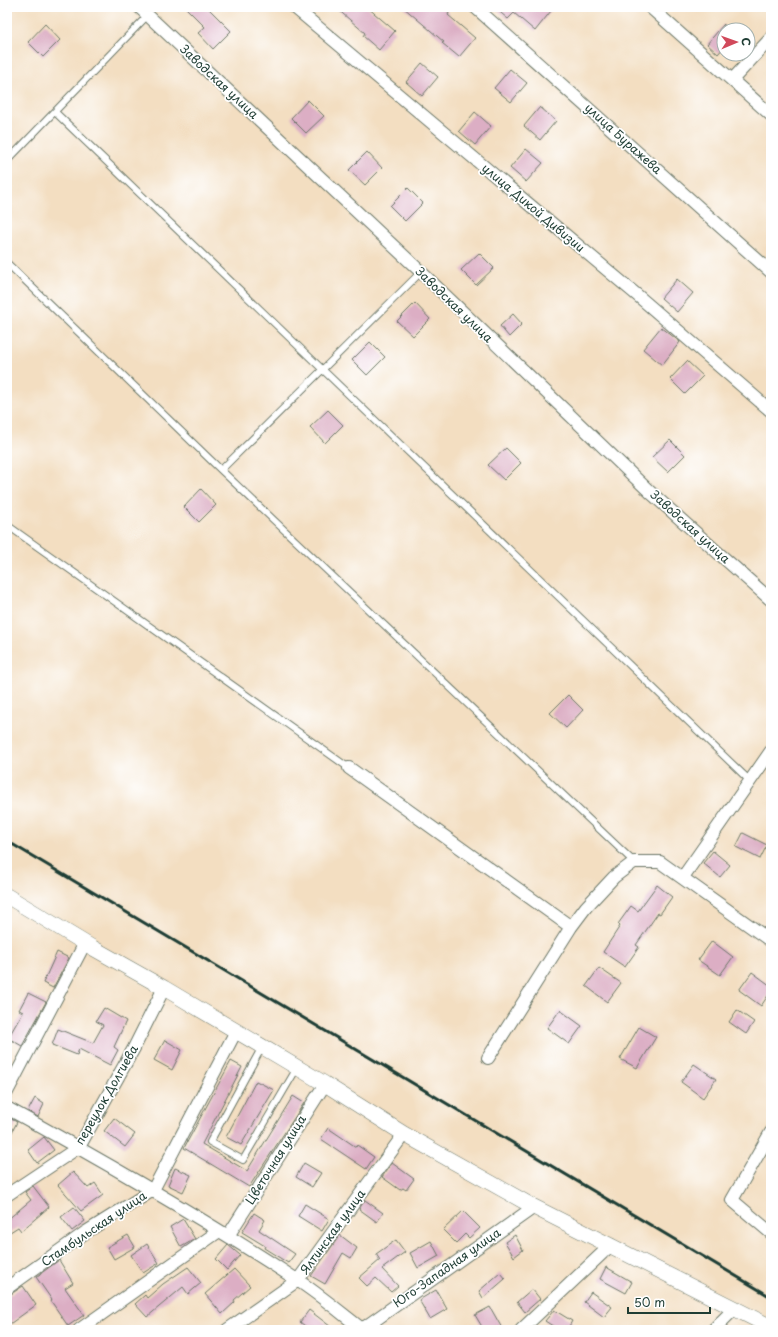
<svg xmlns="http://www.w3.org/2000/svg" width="778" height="1337" font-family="'Playpen Sans',sans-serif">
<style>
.building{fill:#dcaec4}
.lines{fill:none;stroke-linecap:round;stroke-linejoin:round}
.service-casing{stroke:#697565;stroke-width:8}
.minor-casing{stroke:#697565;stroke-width:14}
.tertiary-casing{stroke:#697565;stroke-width:16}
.service{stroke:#fff;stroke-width:6}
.minor{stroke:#fff;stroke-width:12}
.tertiary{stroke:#fff;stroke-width:15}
.rail{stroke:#1f3d34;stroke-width:3}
.labels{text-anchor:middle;stroke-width:3.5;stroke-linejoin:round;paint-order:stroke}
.street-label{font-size:12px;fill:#1f3d34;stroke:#fff}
</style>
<rect width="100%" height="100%" fill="#fff"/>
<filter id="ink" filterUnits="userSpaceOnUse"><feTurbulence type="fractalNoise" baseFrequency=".025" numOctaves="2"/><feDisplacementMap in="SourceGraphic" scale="8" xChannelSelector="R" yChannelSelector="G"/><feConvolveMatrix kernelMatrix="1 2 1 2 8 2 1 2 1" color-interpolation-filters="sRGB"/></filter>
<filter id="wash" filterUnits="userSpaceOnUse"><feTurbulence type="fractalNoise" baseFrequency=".012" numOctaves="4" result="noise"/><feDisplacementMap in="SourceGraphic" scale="16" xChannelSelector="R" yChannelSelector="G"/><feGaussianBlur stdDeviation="0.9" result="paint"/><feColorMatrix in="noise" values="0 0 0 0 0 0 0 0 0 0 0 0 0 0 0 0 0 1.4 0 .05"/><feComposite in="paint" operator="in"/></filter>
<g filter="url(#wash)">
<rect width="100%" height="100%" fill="#f3dec1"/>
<g id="blocks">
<path class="building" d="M 185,7 L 207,7 L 231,31 L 213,49 L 198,33 L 205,27 Z
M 335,7 L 367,7 L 395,31 L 379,50 L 363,36 L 365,33 Z
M 403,7 L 442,7 L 449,13 L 448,15 L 475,38 L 459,57 L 442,43 L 444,42 Z
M 494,7 L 545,7 L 551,11 L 535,31 L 514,13 L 508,19 Z
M 45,24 L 60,40 L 43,57 L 28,42 Z
M 724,24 L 724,47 L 718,54 L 707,44 Z
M 422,63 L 438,77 L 422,96 L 406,82 Z
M 510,69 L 527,83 L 511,102 L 494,88 Z
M 308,100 L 324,116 L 306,133 L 291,118 Z
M 540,107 L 556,121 L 540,140 L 524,126 Z
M 475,112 L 491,126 L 475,145 L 459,131 Z
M 526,149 L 543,163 L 526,182 L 510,168 Z
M 367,152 L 382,168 L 365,185 L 349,170 Z
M 408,188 L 423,203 L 405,221 L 390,206 Z
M 479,253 L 494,268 L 476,285 L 461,270 Z
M 677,279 L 693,293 L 677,312 L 661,298 Z
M 415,303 L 430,319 L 413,336 L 397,321 Z
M 513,314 L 522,324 L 509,337 L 500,326 Z
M 661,327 L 680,342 L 662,365 L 643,349 Z
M 370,342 L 385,357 L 367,375 L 352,360 Z
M 687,361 L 703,376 L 685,394 L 670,379 Z
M 328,410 L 343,425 L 325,443 L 310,427 Z
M 670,440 L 685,455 L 668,472 L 652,457 Z
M 506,448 L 521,463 L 504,480 L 488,465 Z
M 201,489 L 216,505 L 199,522 L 184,507 Z
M 568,695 L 583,710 L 566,728 L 550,713 Z
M 743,833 L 767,845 L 760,859 L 736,847 Z
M 713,851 L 730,865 L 720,877 L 703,863 Z
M 657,885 L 672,897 L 660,914 L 658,913 L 636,945 L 639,947 L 625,967 L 603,952 L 620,926 L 618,924 L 631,906 L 638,911 Z
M 712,941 L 733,957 L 720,975 L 698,960 Z
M 57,952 L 69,958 L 53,988 L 43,983 Z
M 599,968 L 621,983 L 607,1002 L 586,986 Z
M 752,972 L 771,986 L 771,991 L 761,1006 L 739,990 Z
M 28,993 L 46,1002 L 22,1046 L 8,1038 L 23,1012 L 19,1010 Z
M 104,1008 L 126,1021 L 114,1047 L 118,1050 L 110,1065 L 79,1049 L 77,1055 L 52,1045 L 58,1029 L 93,1043 L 103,1025 L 96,1021 Z
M 560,1010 L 582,1026 L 569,1044 L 547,1028 Z
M 737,1010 L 754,1022 L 746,1034 L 729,1022 Z
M 639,1027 L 656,1037 L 637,1068 L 620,1059 Z
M 165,1040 L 182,1050 L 172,1070 L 154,1060 Z
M 231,1061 L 242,1067 L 202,1144 L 247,1171 L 293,1096 L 304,1103 L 249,1187 L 184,1148 Z
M 694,1064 L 716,1079 L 703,1098 L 681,1082 Z
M 256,1081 L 274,1090 L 241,1145 L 226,1137 Z
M 35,1098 L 44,1104 L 38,1117 L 28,1111 Z
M 7,1117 L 17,1122 L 7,1142 Z
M 114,1118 L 135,1134 L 125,1147 L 104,1131 Z
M 328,1128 L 356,1147 L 357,1145 L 374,1157 L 366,1169 L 321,1139 Z
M 44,1137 L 54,1150 L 37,1163 L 28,1150 Z
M 304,1163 L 321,1173 L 312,1187 L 296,1177 Z
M 392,1163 L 414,1179 L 406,1190 L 403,1188 L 400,1190 L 382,1177 Z
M 175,1168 L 191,1175 L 183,1192 L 168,1185 Z
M 73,1172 L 88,1188 L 95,1183 L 103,1195 L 81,1211 L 58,1185 Z
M 33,1186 L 49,1207 L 21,1231 L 18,1227 L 7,1234 L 7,1220 L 31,1200 L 25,1192 Z
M 365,1200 L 383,1213 L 377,1222 L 359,1209 Z
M 305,1204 L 329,1219 L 322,1231 L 298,1216 Z
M 74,1207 L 85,1221 L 72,1231 L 61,1217 Z
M 463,1211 L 480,1228 L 469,1238 L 465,1234 L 456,1243 L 443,1230 Z
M 254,1213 L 265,1220 L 259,1230 L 295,1254 L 288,1263 L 264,1248 L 265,1246 L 242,1232 Z
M 183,1219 L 195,1239 L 181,1247 L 170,1227 Z
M 128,1235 L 135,1247 L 114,1259 L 107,1247 Z
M 340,1235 L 357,1248 L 351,1258 L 343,1253 L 325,1284 L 311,1276 Z
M 515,1235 L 523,1250 L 514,1257 L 505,1242 Z
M 396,1240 L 405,1252 L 382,1269 L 398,1286 L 391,1292 L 376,1278 L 367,1286 L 359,1278 L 380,1260 L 376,1254 Z
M 431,1241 L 439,1256 L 418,1268 L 410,1253 Z
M 147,1244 L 159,1263 L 143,1273 L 131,1255 Z
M 228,1245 L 240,1255 L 227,1270 L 216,1259 Z
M 59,1260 L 73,1283 L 65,1288 L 84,1315 L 68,1326 L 51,1301 L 52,1300 L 36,1277 Z
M 188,1267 L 201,1283 L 188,1294 L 183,1287 L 147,1317 L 135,1304 L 145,1295 L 147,1298 L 163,1284 Z
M 606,1267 L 632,1282 L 626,1293 L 600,1279 Z
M 234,1269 L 250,1286 L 234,1300 L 235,1302 L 222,1314 L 205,1294 Z
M 500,1273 L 505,1279 L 483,1298 L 479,1291 Z
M 23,1286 L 36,1305 L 7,1326 L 7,1295 L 11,1294 Z
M 532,1289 L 540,1299 L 525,1312 L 517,1302 Z
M 436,1290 L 447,1309 L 430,1319 L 419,1300 Z
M 591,1292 L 612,1307 L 604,1317 L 584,1302 Z
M 490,1307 L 503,1330 L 484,1330 L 475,1315 Z
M 309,1310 L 335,1330 L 310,1330 L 300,1322 Z
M 554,1310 L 572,1321 L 567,1330 L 559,1330 L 545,1321 Z"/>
</g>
</g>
<g filter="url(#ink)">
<use href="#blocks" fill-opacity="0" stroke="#697565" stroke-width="1"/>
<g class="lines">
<defs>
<path id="service" d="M 55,112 L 750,781
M 7,161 L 148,15
M 7,263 L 221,470 L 634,862
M 221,470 L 421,272
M 7,525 L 349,768
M 262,1047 L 210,1142 L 243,1160 L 297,1068"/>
<path id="minor" d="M 139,7 L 421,272 L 650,492 L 771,600
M 294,7 L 637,295 L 771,411
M 475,7 L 771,272
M 650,7 L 771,115
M 732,80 L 771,38
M 349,768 L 571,927
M 683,877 L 771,751
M 488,1058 L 571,927 L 586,907 L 614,877 L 634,862 L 660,862 L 771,941
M 7,1092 L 85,943
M 7,1108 C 105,1162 203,1218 297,1280 C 319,1294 341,1313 362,1329
M 771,1132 L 732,1200 L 771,1233
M 7,1195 L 79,1147 L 134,1048 L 164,988
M 228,1236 L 325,1084
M 7,1288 L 86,1232 L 153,1190 L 236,1031
M 79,1330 L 219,1231
M 227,1330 L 298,1280 L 404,1134
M 361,1330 L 534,1207
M 521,1330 L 611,1245
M 713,1330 L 735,1308"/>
<path id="tertiary" d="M 7,896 L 93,948 L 164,988 L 325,1084 L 404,1134 L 534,1207 L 771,1327"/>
</defs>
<use href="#service" class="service-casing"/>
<use href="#minor" class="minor-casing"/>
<use href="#tertiary" class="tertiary-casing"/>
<use href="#service" class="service"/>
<use href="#minor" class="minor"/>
<use href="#tertiary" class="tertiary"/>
<path class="rail" d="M 7,841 L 771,1297"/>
</g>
</g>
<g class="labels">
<g class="street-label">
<text transform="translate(219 82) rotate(43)" y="4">Заводская улица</text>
<text transform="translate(623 139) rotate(42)" y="4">улица Буражева</text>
<text transform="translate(533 208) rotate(40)" y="4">улица Дикой Дивизии</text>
<text transform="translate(454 305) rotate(44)" y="4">Заводская улица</text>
<text transform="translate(690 527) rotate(42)" y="4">Заводская улица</text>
<text transform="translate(107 1095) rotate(-60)" y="4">переулок Долгиева</text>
<text transform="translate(276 1160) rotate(-58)" y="4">Цветочная улица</text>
<text transform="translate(94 1229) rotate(-34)" y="4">Стамбульская улица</text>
<text transform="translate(333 1232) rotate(-54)" y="4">Ялтинская улица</text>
<text transform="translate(447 1268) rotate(-35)" y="4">Юго-Западная улица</text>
</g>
</g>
<rect width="778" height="1337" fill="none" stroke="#fff" stroke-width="24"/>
<g transform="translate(736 42) rotate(88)"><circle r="19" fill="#ffffff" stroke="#a5b1ae"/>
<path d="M0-3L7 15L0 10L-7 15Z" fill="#d1495b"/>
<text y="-6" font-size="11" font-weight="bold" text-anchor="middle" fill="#1f3d34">С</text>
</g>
<path d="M628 1307v6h82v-6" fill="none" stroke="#1f3d34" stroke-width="2"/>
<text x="634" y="1307" font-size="12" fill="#1f3d34" stroke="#ffffff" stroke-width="3" paint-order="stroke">50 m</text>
</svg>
